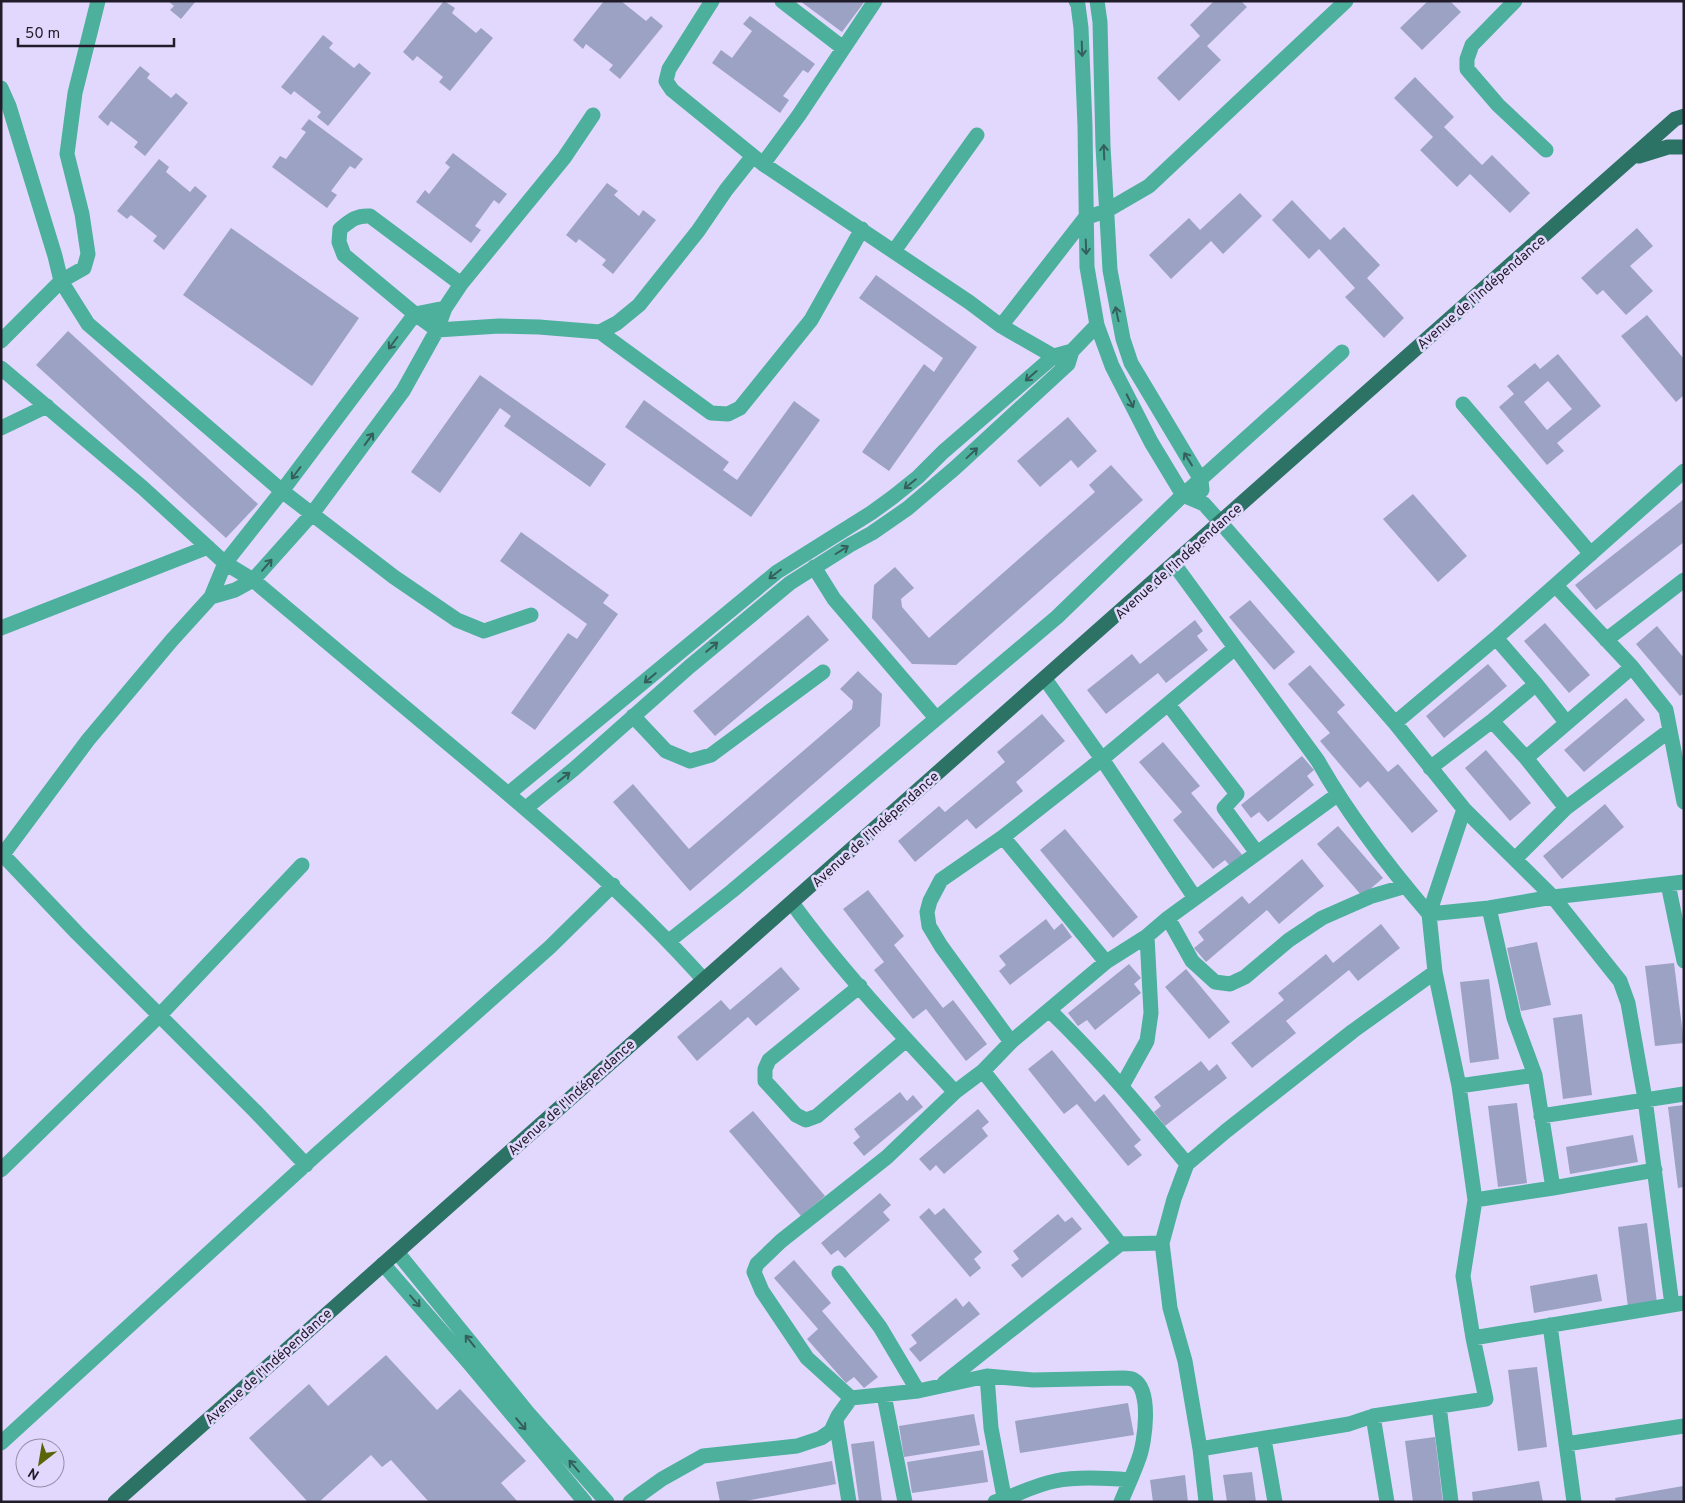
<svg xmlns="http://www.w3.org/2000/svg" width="1685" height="1503" font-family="Overpass,sans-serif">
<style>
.building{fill:#9ca2c4;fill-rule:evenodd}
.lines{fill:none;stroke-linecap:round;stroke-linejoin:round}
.minor{stroke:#4cb09c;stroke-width:15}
.major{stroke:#2c7365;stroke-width:15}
.oneway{stroke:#345f5d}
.labels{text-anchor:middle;stroke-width:5;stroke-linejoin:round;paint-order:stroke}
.street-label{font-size:14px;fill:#201c29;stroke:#e2d8fd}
</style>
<rect width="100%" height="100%" fill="#e2d8fd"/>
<path class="building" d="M 168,1 L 196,1 L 181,19 L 170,10 L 174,6 Z
M 444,1 L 455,8 L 452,13 L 476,33 L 481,28 L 493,38 L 450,91 L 439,82 L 443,77 L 417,56 L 413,61 L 403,52 Z
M 604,1 L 621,1 L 646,21 L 651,16 L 663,26 L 620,79 L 609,70 L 613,65 L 586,44 L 583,49 L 573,40 Z
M 800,1 L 865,1 L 842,32 Z
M 1214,1 L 1241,1 L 1247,7 L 1207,46 L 1221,60 L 1179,101 L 1157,78 L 1200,36 L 1190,25 Z
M 1428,1 L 1450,1 L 1461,12 L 1422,50 L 1400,28 Z
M 750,16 L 815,64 L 808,73 L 803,70 L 783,96 L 789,100 L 780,113 L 712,63 L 721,50 L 732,58 L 752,31 L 743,24 Z
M 323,35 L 333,43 L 329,48 L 354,68 L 359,63 L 371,73 L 328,126 L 317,117 L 321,112 L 294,91 L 291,95 L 281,87 Z
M 140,66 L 150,74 L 147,78 L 171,98 L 176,93 L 188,103 L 145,156 L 134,147 L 138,142 L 111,121 L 108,126 L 98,117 Z
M 1415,77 L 1454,117 L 1444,127 L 1482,165 L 1492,155 L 1530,193 L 1510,213 L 1470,174 L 1457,187 L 1420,150 L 1433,137 L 1394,98 Z
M 309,119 L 363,159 L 355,169 L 350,166 L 331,191 L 337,195 L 327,208 L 272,167 L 280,156 L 286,159 L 306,132 L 301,129 Z
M 453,153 L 507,194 L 499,204 L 494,200 L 475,226 L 481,230 L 471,243 L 416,202 L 425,190 L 429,194 L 450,167 L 445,163 Z
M 159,159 L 169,167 L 166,172 L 190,192 L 195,186 L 207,196 L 164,250 L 153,241 L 157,236 L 131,215 L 127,219 L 117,211 Z
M 607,183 L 618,191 L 614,195 L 639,216 L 643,210 L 656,220 L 613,274 L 602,265 L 606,260 L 579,239 L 576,243 L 566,235 Z
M 1240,193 L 1262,216 L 1223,254 L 1211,241 L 1171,279 L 1149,255 L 1189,218 L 1200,230 Z
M 1292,200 L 1330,240 L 1344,227 L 1380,265 L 1367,278 L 1404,318 L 1384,338 L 1345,297 L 1355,288 L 1319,249 L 1309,259 L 1272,220 Z
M 231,228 L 359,318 L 312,386 L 183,295 Z
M 1637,228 L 1653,246 L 1630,266 L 1653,291 L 1626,315 L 1603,290 L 1597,295 L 1581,278 Z
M 876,275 L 977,347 L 889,471 L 862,452 L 924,364 L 934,372 L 943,358 L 859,298 Z
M 1647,315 L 1684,359 L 1684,395 L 1676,402 L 1621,336 Z
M 68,331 L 258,504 L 226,538 L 36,365 Z
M 1558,354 L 1601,406 L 1557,443 L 1564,451 L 1547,465 L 1499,407 L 1514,394 L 1507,386 L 1535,363 L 1540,369 ZM 1548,381 L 1572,409 L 1547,430 L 1524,402 Z
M 480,375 L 606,464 L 590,487 L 504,426 L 511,416 L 500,408 L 440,493 L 411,472 Z
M 644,400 L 729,462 L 723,470 L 737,480 L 794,401 L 820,420 L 751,517 L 625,427 Z
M 1068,417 L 1097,451 L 1078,468 L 1071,460 L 1040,487 L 1017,461 Z
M 1111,465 L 1143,500 L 956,665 L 912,664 L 872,618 L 874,585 L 895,567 L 914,588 L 901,599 L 902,607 L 929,638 L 1095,492 L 1089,485 Z
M 1413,494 L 1467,556 L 1438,582 L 1383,519 Z
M 1684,499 L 1684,542 L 1596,610 L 1575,585 Z
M 521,532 L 609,595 L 603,603 L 618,614 L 535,730 L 511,713 L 568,633 L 577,639 L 587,624 L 500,561 Z
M 1250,600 L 1295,652 L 1274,670 L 1229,617 Z
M 808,615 L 829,640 L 715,736 L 693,711 Z
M 1195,620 L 1203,631 L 1197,636 L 1208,650 L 1166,683 L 1158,673 L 1106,714 L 1087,690 L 1132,654 L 1140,664 Z
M 1545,623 L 1590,675 L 1569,693 L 1524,641 Z
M 1657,626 L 1684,658 L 1684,693 L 1680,696 L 1636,644 Z
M 1488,664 L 1507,686 L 1444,738 L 1426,716 Z
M 1310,665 L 1345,705 L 1337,712 L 1388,772 L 1398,764 L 1438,811 L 1412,833 L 1368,781 L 1360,788 L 1320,741 L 1330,733 L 1288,684 Z
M 858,671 L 882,694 L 880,726 L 690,891 L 613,802 L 633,784 L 689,849 L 852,709 L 853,701 L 840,689 Z
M 1626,698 L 1645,720 L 1584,772 L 1564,750 Z
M 1042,714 L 1065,741 L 1016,782 L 1023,791 L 976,829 L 967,819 L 915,862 L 898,841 L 939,806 L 945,812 L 1005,762 L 997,752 Z
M 1163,742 L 1200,786 L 1191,793 L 1244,857 L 1231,867 L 1225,860 L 1213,869 L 1173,820 L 1182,812 L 1139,762 Z
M 1486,750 L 1531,803 L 1510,821 L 1465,768 Z
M 1302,756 L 1314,770 L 1307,776 L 1314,785 L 1268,822 L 1259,812 L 1251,818 L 1241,805 Z
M 1605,804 L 1624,827 L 1562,879 L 1543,856 Z
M 1338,826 L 1383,878 L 1362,896 L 1317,844 Z
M 1065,829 L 1138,917 L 1113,938 L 1040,850 Z
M 1302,859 L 1324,886 L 1279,924 L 1267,910 L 1206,962 L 1194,948 L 1204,940 L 1198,932 L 1242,896 L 1249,904 Z
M 868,890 L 904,936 L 894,945 L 943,1008 L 953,1000 L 987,1044 L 966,1061 L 926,1009 L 913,1019 L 874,970 L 884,962 L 843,909 Z
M 1046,919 L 1054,930 L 1062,923 L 1072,937 L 1010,985 L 999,971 L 1006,965 L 999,956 Z
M 1381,924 L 1400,948 L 1358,981 L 1349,970 L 1286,1021 L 1296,1033 L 1252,1068 L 1231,1043 L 1284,1000 L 1278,993 L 1326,954 L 1333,963 Z
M 1537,942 L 1551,1005 L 1521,1011 L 1507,948 Z
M 1674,963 L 1684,1043 L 1655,1046 L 1645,966 Z
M 1129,964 L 1141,978 L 1134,984 L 1141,993 L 1095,1030 L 1087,1020 L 1078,1026 L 1068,1013 Z
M 781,967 L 800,989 L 756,1026 L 748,1017 L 697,1061 L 677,1037 L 721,1000 L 730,1010 Z
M 1186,969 L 1230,1022 L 1209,1039 L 1165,987 Z
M 1489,979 L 1499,1059 L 1470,1063 L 1460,982 Z
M 1582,1014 L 1592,1095 L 1563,1099 L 1553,1018 Z
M 1052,1050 L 1095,1102 L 1104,1094 L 1141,1140 L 1134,1146 L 1142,1155 L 1128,1166 L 1077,1104 L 1064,1114 L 1028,1069 Z
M 1201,1061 L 1209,1071 L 1217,1064 L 1227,1078 L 1165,1126 L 1154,1112 L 1161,1106 L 1154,1097 Z
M 900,1092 L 907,1101 L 913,1095 L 923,1107 L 864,1156 L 853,1143 L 860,1137 L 854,1129 Z
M 1517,1103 L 1527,1183 L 1498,1187 L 1488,1106 Z
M 1684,1105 L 1684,1187 L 1678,1188 L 1668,1107 Z
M 978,1109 L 989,1122 L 982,1128 L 988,1136 L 944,1174 L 936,1165 L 930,1171 L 919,1159 Z
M 753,1111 L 825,1196 L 801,1216 L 729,1131 Z
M 1633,1135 L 1638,1162 L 1570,1174 L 1566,1147 Z
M 880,1193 L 891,1205 L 883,1212 L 890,1220 L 845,1258 L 838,1250 L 831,1255 L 821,1243 Z
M 929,1208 L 935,1215 L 944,1208 L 982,1252 L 974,1259 L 981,1268 L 970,1277 L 919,1217 Z
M 1058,1214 L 1065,1222 L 1072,1217 L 1082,1229 L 1022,1278 L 1011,1265 L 1019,1259 L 1013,1251 Z
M 1647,1223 L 1657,1303 L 1628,1307 L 1618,1227 Z
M 794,1260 L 831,1303 L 822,1311 L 878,1377 L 864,1388 L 854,1377 L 846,1383 L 807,1339 L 818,1329 L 774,1278 Z
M 1597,1274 L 1602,1301 L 1534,1313 L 1530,1286 Z
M 956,1298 L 963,1307 L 969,1301 L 980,1314 L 920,1362 L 909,1349 L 917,1343 L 911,1335 Z
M 386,1355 L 437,1410 L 460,1389 L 526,1461 L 501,1483 L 518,1502 L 429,1502 L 391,1460 L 382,1467 L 371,1455 L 319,1502 L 308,1502 L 249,1438 L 309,1384 L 328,1406 Z
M 1537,1367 L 1547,1447 L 1518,1451 L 1508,1370 Z
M 1128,1403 L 1134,1435 L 1020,1453 L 1015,1421 Z
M 974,1414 L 980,1445 L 904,1457 L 899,1426 Z
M 1435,1437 L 1443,1502 L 1413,1502 L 1405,1441 Z
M 874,1441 L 882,1502 L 859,1502 L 851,1444 Z
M 983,1450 L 988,1482 L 912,1493 L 907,1462 Z
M 832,1461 L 836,1484 L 740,1502 L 720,1502 L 716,1482 Z
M 1252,1472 L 1256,1502 L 1227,1502 L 1223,1475 Z
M 1185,1475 L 1188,1502 L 1153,1502 L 1150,1480 Z
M 1539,1481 L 1543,1502 L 1473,1502 L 1472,1492 Z
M 1683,1486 L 1684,1502 L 1616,1502 L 1615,1498 Z"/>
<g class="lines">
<path class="minor" d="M 712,1 L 669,69 L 666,81 L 672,90 L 763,164 L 969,302 L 1001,326 L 1062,361
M 782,1 L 843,48
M 1076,1 L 1078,5 L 1081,28 L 1085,126 L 1087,267 L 1097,325 L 1112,366 L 1151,442 L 1183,495 L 1204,504 L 1221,523 L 1395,723 L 1464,809 L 1553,897 L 1620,981 L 1628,1003 L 1645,1099 L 1672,1305
M 1097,1 L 1100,22 L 1103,146 L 1110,270 L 1123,339 L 1131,363 L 1201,480 L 1202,490
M 1515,1 L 1472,45 L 1467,59 L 1467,69 L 1498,105 L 1546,150
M 1,88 L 9,106 L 55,256 L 61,281 L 88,324 L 282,491 L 394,577 L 457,620 L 484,631 L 531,615
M 763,164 L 799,115 L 875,1
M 894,251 L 977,135
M 461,284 L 370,216 C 356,215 350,221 340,229 L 339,242 L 344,255 L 415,314 L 437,330 L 499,326 L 539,327 L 600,332 L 617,323 L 639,305 L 698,231 L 726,190 L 753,156
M 1001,326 L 1085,218 L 1106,211 L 1149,186 L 1346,1
M 600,332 L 711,413 L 728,414 L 740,408 L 811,320 L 862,229
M 1,341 L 61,281 L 84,268 L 88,254 L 82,214 L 67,154 L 75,93 L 98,1
M 1,368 L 143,488 L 225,563 L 253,580 C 319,635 385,691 451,746 C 540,820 627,894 704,980
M 1463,404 L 1591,554
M 1,428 L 47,406
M 1174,564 L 1318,761 C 1349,816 1388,866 1429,914 L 1489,908 L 1553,897 L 1684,882
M 814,567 L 834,599 L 936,718
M 1556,586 L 1632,667 L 1666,710 L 1684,802
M 211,597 L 235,590 L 253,580 L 312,514 L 403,391 L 437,330 L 445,308 L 461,284 L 564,158 L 593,115
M 1,628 L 208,547
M 1496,638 L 1536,684 L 1492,721 L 1526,758 L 1566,808
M 1606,640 L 1684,580
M 1045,679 L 1102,759 L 1195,898
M 1536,684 L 1566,722
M 1168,704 L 1237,794 L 1224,808 L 1257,853
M 633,716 L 666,751 L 690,761 L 711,755 L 823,672
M 1395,723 L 1496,638 L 1684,471
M 1526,758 L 1632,667
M 1430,768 L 1492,721
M 508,794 L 777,572 L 871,513 L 893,497 L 918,477 L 943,452 L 1054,356 L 1072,351
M 526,808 L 574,769 L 689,667 L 790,583 L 850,545 L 872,533 L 908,508 L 955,468 L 1068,364 L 1072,351 L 1097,325
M 1003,837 L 1106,962
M 1,853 L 77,933 L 255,1111 L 306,1165
M 1,857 L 88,740 L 172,640 L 211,597 L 225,563 L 282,491 L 415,314 L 445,308
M 1515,859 L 1566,808 L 1669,731
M 1668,884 L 1684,961
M 792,903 C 841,970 899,1032 955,1092
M 1489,908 L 1514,1018 L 1535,1075 L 1553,1188
M 1168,918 L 1192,961 L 1215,982 L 1230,984 L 1245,977 L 1289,940 L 1322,918 L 1372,896 L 1406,886
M 669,941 L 732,891 L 1057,617 L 1183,495 L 1342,352
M 860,986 L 769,1060 L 765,1069 L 765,1081 L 796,1115 L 806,1120 L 817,1116 L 906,1040
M 1049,1010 C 1099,1058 1143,1111 1187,1164
M 1011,1042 L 941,946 L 929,926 L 927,912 L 930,901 L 941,880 L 1003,837 L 1102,759 L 1235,648
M 983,1071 L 1120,1244
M 1122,1086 L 1147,1041 L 1151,1013 L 1147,936
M 1459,1086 L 1535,1075
M 1541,1116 L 1684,1094
M 1,1170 L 159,1016 L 302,865
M 1475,1200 L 1553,1188 L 1655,1170
M 397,1252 L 528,1413 L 607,1502
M 383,1264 L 470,1364 L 585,1502
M 839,1273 L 880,1327 L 918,1391
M 1550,1325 L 1574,1502
M 1473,1338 L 1684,1303
M 987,1376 L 991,1428 L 1005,1502
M 944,1383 L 1120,1244 L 1162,1243
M 884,1395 L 905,1502
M 851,1398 L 807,1358 L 762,1291 L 754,1272 L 757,1264 L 781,1241 L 887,1157 L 955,1092 L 983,1071 L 1011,1042 L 1106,962 L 1147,936 L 1168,918 L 1337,795
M 1439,1406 L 1451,1502
M 1373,1416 L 1387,1502
M 836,1421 L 849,1502
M 1264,1439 L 1275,1502
M 1,1443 L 317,1154 L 550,947 L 613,885
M 1566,1444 L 1684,1426
M 1200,1449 L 1349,1424 L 1373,1416 L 1486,1399 L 1473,1338 L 1463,1276 L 1475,1200 L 1459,1086 L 1435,972 L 1429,914 L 1464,809
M 630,1502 L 662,1479 L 703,1456 L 797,1446 L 821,1438 L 831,1431 L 838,1416 L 851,1398 L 918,1391 L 987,1376 L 1033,1380 L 1123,1378 C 1126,1378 1131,1378 1134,1380 C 1152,1390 1145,1442 1139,1458 C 1134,1473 1127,1487 1121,1502
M 995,1502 C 1015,1496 1034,1485 1055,1481 C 1078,1476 1107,1478 1130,1480
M 1206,1502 L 1200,1449 L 1185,1361 L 1170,1308 L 1162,1243 L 1174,1199 L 1187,1164 L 1226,1131 L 1353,1031 L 1435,972"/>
<path class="major" d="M 1639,156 L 1668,147 L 1684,147
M 115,1502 L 1675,119 L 1684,116"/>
</g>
<defs><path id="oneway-shaft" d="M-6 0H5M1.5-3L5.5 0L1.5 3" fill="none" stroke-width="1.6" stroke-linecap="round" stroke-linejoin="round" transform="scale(1.25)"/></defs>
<g class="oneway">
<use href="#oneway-shaft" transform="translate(1082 49) rotate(88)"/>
<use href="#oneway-shaft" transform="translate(1104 152) rotate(-92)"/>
<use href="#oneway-shaft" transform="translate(1086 247) rotate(88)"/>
<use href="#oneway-shaft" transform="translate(1117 314) rotate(-102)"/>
<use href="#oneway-shaft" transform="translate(393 343) rotate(127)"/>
<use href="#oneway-shaft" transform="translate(1031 376) rotate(139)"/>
<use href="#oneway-shaft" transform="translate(1130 401) rotate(63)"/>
<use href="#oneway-shaft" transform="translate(369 439) rotate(-54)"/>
<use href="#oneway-shaft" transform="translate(972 453) rotate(-43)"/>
<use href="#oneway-shaft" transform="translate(1188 459) rotate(-122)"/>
<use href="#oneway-shaft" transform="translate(296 473) rotate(127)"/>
<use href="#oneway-shaft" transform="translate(910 484) rotate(141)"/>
<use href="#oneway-shaft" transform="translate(842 550) rotate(-32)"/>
<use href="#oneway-shaft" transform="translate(267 565) rotate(-49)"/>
<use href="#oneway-shaft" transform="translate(775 574) rotate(143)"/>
<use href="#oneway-shaft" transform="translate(712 647) rotate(-40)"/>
<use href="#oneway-shaft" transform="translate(650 678) rotate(140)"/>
<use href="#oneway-shaft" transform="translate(564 777) rotate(-38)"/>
<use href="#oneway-shaft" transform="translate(415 1301) rotate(49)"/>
<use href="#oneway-shaft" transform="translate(470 1341) rotate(-129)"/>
<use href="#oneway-shaft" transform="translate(521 1424) rotate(50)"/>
<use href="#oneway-shaft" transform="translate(574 1466) rotate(-131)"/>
</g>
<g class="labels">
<g class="street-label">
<text transform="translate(1481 292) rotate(-41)" y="5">Avenue de l'Indépendance</text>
<text transform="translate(1178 561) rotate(-42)" y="5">Avenue de l'Indépendance</text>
<text transform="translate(875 829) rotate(-42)" y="5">Avenue de l'Indépendance</text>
<text transform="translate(571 1097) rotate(-42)" y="5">Avenue de l'Indépendance</text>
<text transform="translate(268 1366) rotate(-42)" y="5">Avenue de l'Indépendance</text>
</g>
</g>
<rect width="1685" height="1503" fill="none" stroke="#201c29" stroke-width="5"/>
<g transform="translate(40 1463) rotate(211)"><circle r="24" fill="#e2d8fd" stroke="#948da8"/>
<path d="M0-4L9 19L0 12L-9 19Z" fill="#586508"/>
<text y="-8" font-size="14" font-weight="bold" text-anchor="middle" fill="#201c29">N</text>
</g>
<path d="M18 38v8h156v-8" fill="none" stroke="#201c29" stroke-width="2.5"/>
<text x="25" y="38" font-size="15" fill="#201c29" stroke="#e2d8fd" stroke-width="4" paint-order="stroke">50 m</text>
</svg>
